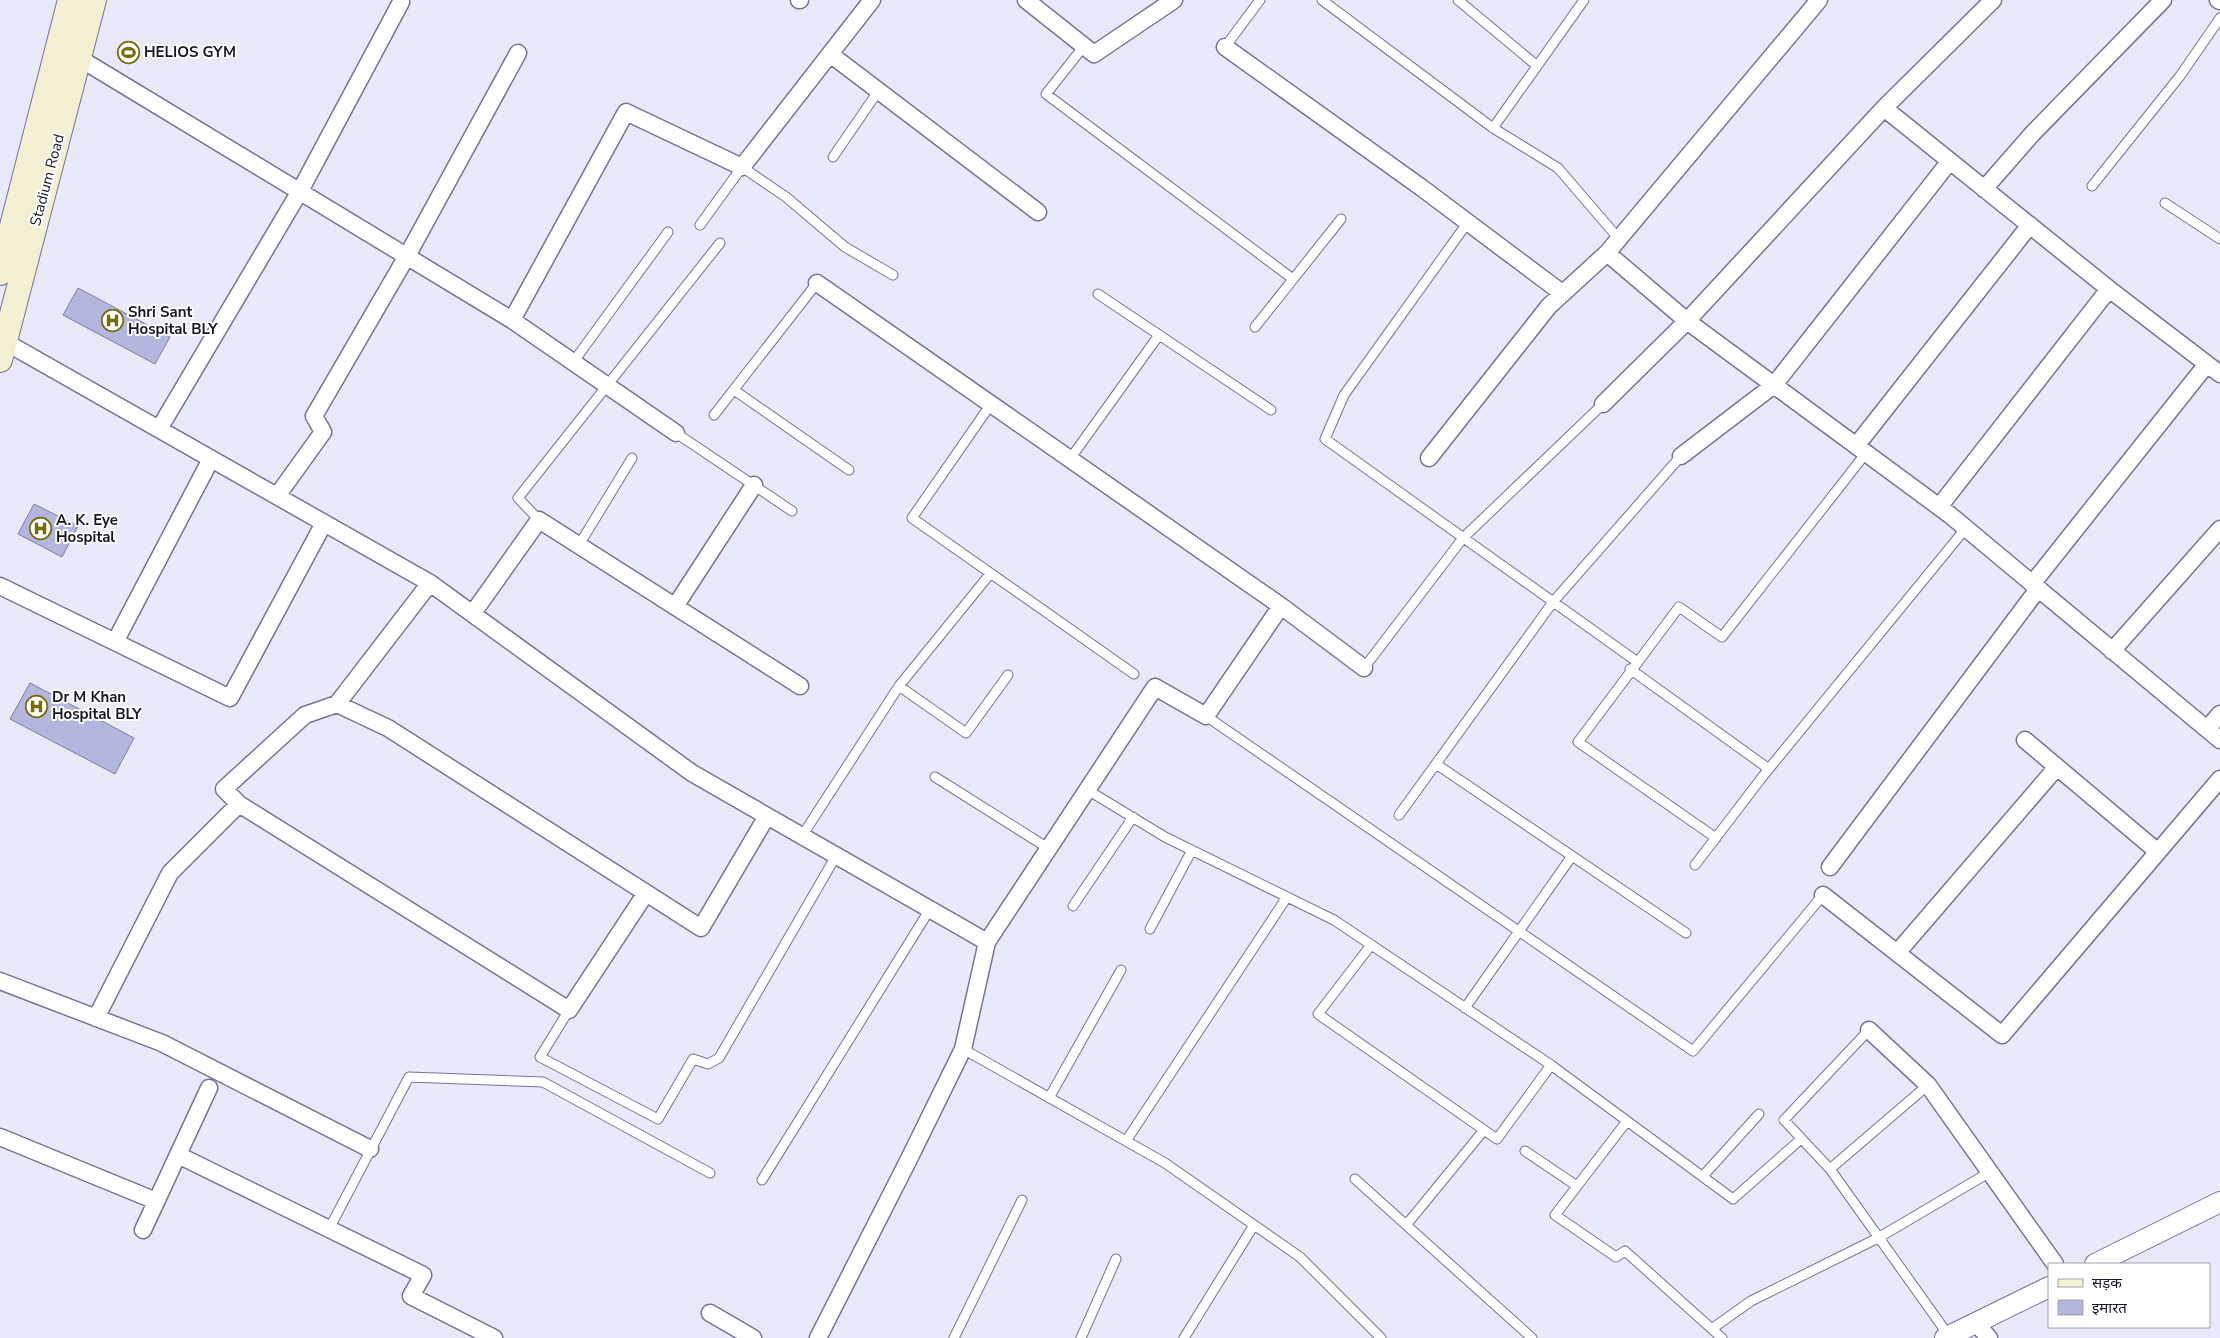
<svg xmlns="http://www.w3.org/2000/svg" width="2220" height="1338" font-family="'Nunito Sans','Noto Sans Devanagari',sans-serif">
<style>
.building{fill:#b3b6dd;stroke:#7b7da3}
.lines{fill:none;stroke-linecap:round;stroke-linejoin:round}
.service-casing{stroke:#727599;stroke-width:11}
.minor-casing{stroke:#727599;stroke-width:19}
.tertiary-casing{stroke:#727599;stroke-width:22}
.secondary-casing{stroke:#727599;stroke-width:26}
.service{stroke:#fff;stroke-width:9}
.minor{stroke:#fff;stroke-width:16}
.tertiary{stroke:#fff;stroke-width:20}
.secondary{stroke:#f4f0d4;stroke-width:24}
.labels{text-anchor:middle;stroke-width:4;stroke-linejoin:round;paint-order:stroke}
.poi-label{font-size:15px;font-weight:bold;fill:#161725;stroke:#fff;text-anchor:start}
.street-label{font-size:15px;fill:#161725;stroke:#fff}
</style>
<rect width="100%" height="100%" fill="#e8e9fa"/>
<path class="building" d="M 78,288 L 170,337 L 155,364 L 63,315 Z
M 34,504 L 78,526 L 62,557 L 18,534 Z
M 30,683 L 134,738 L 115,774 L 10,719 Z"/>
<g class="lines">
<defs>
<path id="service" d="M 1322,0 L 1493,128 L 1558,168 L 1619,239
M 1458,0 L 1536,65
M 1084,46 L 1046,94 L 1293,279
M 1225,47 L 1260,0
M 1493,128 L 1584,0
M 833,157 L 879,90
M 2092,186 L 2180,76 L 2220,18
M 2165,203 L 2220,239
M 1468,222 L 1344,395 L 1325,439 L 1636,661
M 700,225 L 742,167 L 786,197 L 845,247 L 893,275
M 1098,294 L 1271,410
M 1255,327 L 1341,219
M 574,361 L 668,232
M 734,390 L 849,470
M 991,404 L 912,518 L 1134,674
M 714,415 L 817,283
M 676,433 L 792,511
M 1070,459 L 1159,335
M 539,520 L 518,498 L 720,243
M 579,545 L 632,458
M 1364,668 L 1463,538 L 1603,404
M 1630,669 L 1769,769
M 899,686 L 966,733 L 1008,675
M 1206,716 L 1693,1051 L 1823,895
M 1436,764 L 1686,933
M 935,777 L 1048,848
M 1086,789 L 1165,837 L 1334,920 L 1551,1065 L 1733,1199 L 1801,1139
M 1399,815 L 1553,602 L 1681,456
M 802,836 L 899,686 L 990,574
M 1716,838 L 1578,742 L 1679,607 L 1722,637 L 1866,453
M 1695,865 L 1763,776 L 1966,528
M 1073,906 L 1133,817
M 1150,929 L 1192,850
M 1371,945 L 1318,1014 L 1497,1139 L 1551,1065
M 1465,1008 L 1572,856
M 569,1010 L 540,1057 L 658,1119 L 693,1059 L 708,1064 L 719,1058 L 836,856
M 1869,1030 L 1784,1120 L 1830,1169 L 1949,1336
M 963,1049 L 1165,1163 L 1300,1257 L 1381,1338
M 1049,1098 L 1121,970
M 1627,1121 L 1555,1215 L 1616,1257 L 1625,1251 L 1722,1338
M 1126,1141 L 1287,897
M 1525,1151 L 1577,1186
M 1830,1169 L 1928,1085
M 1703,1176 L 1759,1114
M 1355,1179 L 1532,1338
M 762,1180 L 930,909
M 1407,1224 L 1484,1130
M 329,1229 L 409,1077 L 543,1082 L 710,1173
M 1713,1328 L 1751,1301 L 1878,1238 L 1990,1172
M 954,1338 L 1022,1200
M 1081,1338 L 1116,1259
M 1184,1338 L 1254,1225"/>
<path id="minor" d="M 799,0 L 800,0
M 1026,0 L 1094,54 L 1174,0
M 2218,0 L 2220,1
M 1225,47 L 1422,188 L 1562,293
M 830,54 L 1038,212
M 79,58 L 512,320 L 676,433
M 1884,108 L 2109,289 L 2220,374
M 1984,189 L 2033,133 L 2163,0
M 1607,253 L 1687,321 L 1950,515 L 2220,740
M 817,283 L 1281,606 L 1364,668
M 512,320 L 626,112 L 742,167 L 872,0
M 0,339 L 430,583 L 692,773 L 987,942
M 1603,404 L 1687,321 L 1884,108 L 1993,0
M 159,429 L 300,191 L 401,2
M 1856,446 L 2030,225
M 1681,456 L 1774,385 L 1950,161
M 1429,458 L 1549,306 L 1607,253 L 1819,0
M 277,496 L 323,432 L 314,416 L 407,256 L 518,53
M 1939,507 L 2109,289
M 2032,584 L 2207,364
M 0,586 L 230,698 L 324,523
M 676,605 L 754,485
M 473,613 L 539,520 L 800,686
M 115,642 L 211,459
M 2112,651 L 2220,529
M 337,704 L 430,583
M 2208,728 L 2220,714
M 2025,740 L 2158,852
M 1830,867 L 2038,589
M 646,893 L 569,1010 L 239,804 L 224,789 L 305,715 L 337,704 L 388,728 L 701,928 L 767,816
M 1823,895 L 2002,1035 L 2220,779
M 1897,953 L 2057,767
M 0,981 L 162,1043 L 370,1149
M 96,1018 L 170,873 L 239,804
M 1869,1030 L 1928,1085 L 2055,1264
M 0,1137 L 156,1201
M 178,1155 L 423,1275 L 411,1296 L 494,1338
M 143,1230 L 209,1088
M 710,1313 L 753,1338
M 1976,1323 L 1989,1338
M 818,1338 L 909,1159 L 963,1049 L 987,942 L 1155,687 L 1206,716 L 1281,606"/>
<path id="tertiary" d="M 2095,1264 L 2220,1202
M 1945,1338 L 2049,1287"/>
<path id="secondary" d="M 0,273 L 70,0
M 0,360 L 94,0"/>
</defs>
<use href="#service" class="service-casing"/>
<use href="#minor" class="minor-casing"/>
<use href="#tertiary" class="tertiary-casing"/>
<use href="#secondary" class="secondary-casing"/>
<use href="#service" class="service"/>
<use href="#minor" class="minor"/>
<use href="#tertiary" class="tertiary"/>
<use href="#secondary" class="secondary"/>
</g>
<defs>
<symbol id="stadium-ring" viewBox="-11 -11 22 22"><circle r="9.5" fill="#fff" stroke="#776b04" stroke-width="1.5"/><path d="M0-5a6.5 5 0 1 0 0 10a6.5 5 0 1 0 0-10ZM-3.5-1.8h7v3.6h-7Z" fill="#776b04"/></symbol>
<symbol id="hospital-ring" viewBox="-11 -11 22 22"><circle r="9.5" fill="#fff" stroke="#776b04" stroke-width="1.5"/><path d="M-5-5h3v3.5h4V-5h3V5h-3V1.5h-4V5h-3Z" fill="#776b04"/></symbol>
</defs>
<g fill-rule="evenodd">
<use href="#stadium-ring" x="116" y="40" width="25" height="25"/>
<use href="#hospital-ring" x="100" y="308" width="25" height="25"/>
<use href="#hospital-ring" x="28" y="516" width="25" height="25"/>
<use href="#hospital-ring" x="24" y="694" width="25" height="25"/>
</g>
<g class="labels">
<g class="poi-label">
<text x="144" y="57">HELIOS GYM</text>
<text x="128" y="317">Shri Sant<tspan x="128" dy="17">Hospital BLY</tspan></text>
<text x="56" y="525">A. K. Eye<tspan x="56" dy="17">Hospital</tspan></text>
<text x="52" y="702">Dr M Khan<tspan x="52" dy="17">Hospital BLY</tspan></text>
</g>
<g class="street-label">
<text transform="translate(47 180) rotate(-75)" y="5">Stadium Road</text>
</g>
</g>
<rect x="2048" y="1263" width="162" height="65" fill="#ffffff" stroke="#a2a2a8"/>
<rect x="2058" y="1279" width="25" height="8" fill="#f4f0d4" stroke="#a2a2a8"/>
<text x="2092" y="1288" font-size="15" fill="#161725">सड़क</text>
<rect x="2058" y="1300" width="25" height="15" fill="#b3b6dd" stroke="#a2a2a8"/>
<text x="2092" y="1313" font-size="15" fill="#161725">इमारत</text>
</svg>
